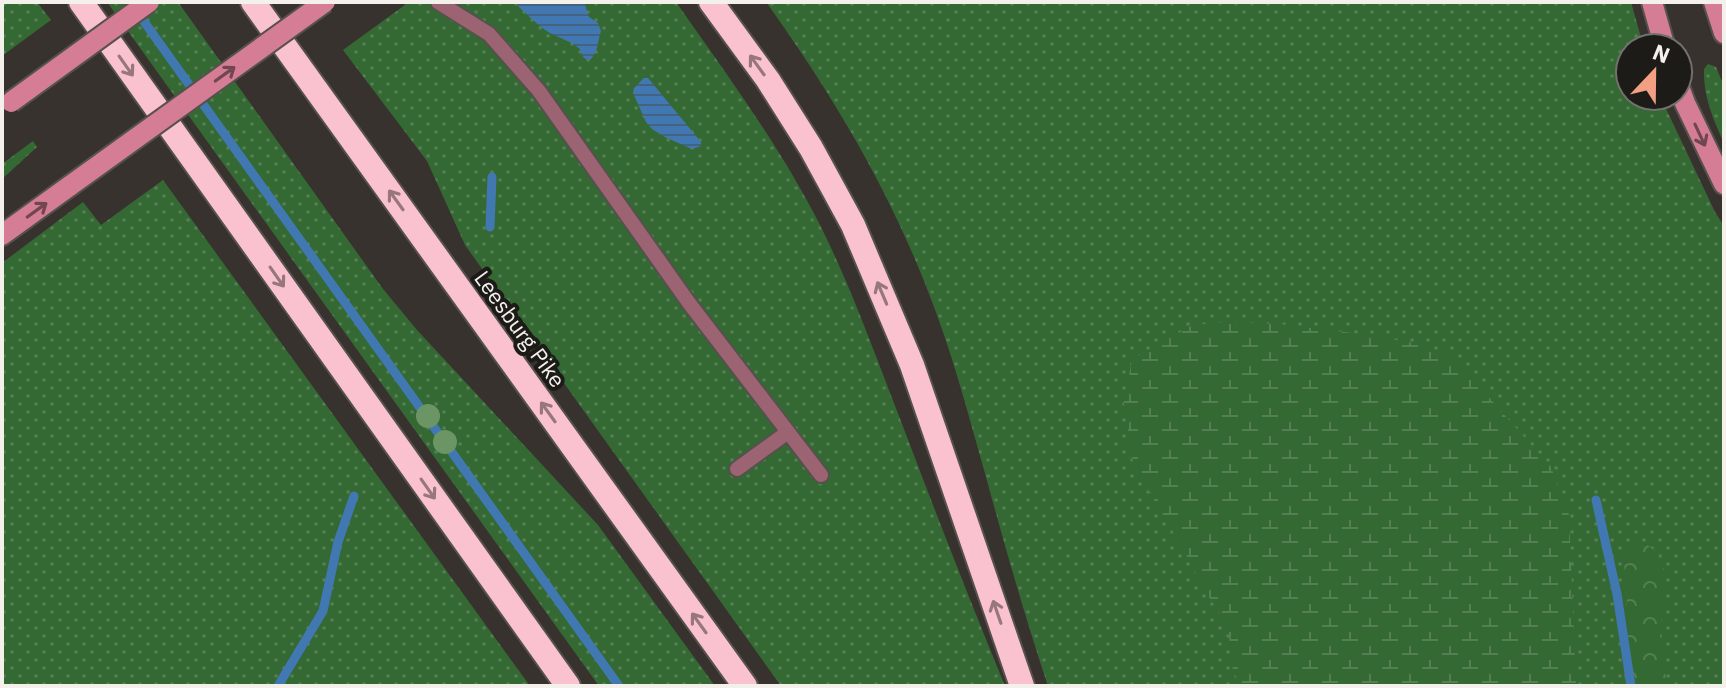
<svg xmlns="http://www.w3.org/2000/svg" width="1726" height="688" font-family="'IBM Plex Sans',sans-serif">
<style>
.green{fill:url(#green-dots)}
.forest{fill:url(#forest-crowns)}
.wetland{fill:url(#wetland-marsh)}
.water{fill:url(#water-rules)}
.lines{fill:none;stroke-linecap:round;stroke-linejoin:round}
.stream{stroke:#4278b2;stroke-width:9}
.service-casing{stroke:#55514c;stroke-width:18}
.secondary-casing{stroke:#55514c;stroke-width:24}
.motorway-casing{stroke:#55514c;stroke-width:28}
.service{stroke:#9c6472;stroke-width:14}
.secondary{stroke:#d67d96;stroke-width:20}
.motorway{stroke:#fac2cf;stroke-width:24}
.secondary-bridge-casing{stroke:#55514c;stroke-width:24;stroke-linecap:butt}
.secondary-bridge{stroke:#d67d96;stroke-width:20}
.tree{fill:#6c9565}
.oneway{stroke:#97777d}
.oneway2{stroke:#704751}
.labels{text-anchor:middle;stroke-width:8;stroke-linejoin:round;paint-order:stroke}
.street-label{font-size:22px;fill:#f4f1ed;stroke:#1d1b18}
</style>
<defs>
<pattern id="green-dots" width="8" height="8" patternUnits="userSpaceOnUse" patternTransform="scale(2)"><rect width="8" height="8" fill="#356934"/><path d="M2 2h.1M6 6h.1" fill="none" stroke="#537f52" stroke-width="1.8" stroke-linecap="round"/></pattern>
<pattern id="forest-crowns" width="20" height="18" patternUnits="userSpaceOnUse" patternTransform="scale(2)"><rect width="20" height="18" fill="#356934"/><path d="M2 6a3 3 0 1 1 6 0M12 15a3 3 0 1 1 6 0" fill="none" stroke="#537f52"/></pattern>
<pattern id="wetland-marsh" width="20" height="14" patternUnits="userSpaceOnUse" patternTransform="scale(2)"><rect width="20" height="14" fill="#356934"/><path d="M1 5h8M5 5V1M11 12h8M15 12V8" fill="none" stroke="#537f52"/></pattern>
<pattern id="water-rules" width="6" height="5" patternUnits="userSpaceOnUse" patternTransform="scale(2)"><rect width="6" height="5" fill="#4278b2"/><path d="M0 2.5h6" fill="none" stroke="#456282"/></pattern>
</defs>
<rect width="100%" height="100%" fill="#37322d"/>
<path class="green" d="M 2,2 L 37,2 L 51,20 L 2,56 Z
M 107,2 L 178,2 L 383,289 L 417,330 L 598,525 L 715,686 L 599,686 Z
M 409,2 L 676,2 C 727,75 780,146 820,225 C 851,287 874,352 899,416 C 933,506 968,596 1005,686 L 781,686 L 465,245 L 427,161 L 343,50 Z
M 766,2 L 1631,2 L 1644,48 L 1630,48 L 1630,96 L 1660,96 L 1715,212 L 1724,226 L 1724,686 L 1048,686 C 1025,617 1005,547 986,477 C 968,413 951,348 926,286 C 886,184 830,91 766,2 Z
M 1708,64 L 1716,67 L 1724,86 L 1724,143 C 1713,119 1703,96 1704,69 Z
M 33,141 L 37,147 L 2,179 L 2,164 Z
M 163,180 L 530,686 L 2,686 L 2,263 L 83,202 L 101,225 Z"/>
<path class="forest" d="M 1644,542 L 1658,554 L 1666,575 L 1660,635 L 1664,669 L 1668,686 L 1625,686 L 1623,651 L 1627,599 L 1623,553 L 1631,543 Z"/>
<path class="wetland" d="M 1228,322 L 1279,324 L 1361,334 L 1414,343 L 1453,357 L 1551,467 L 1569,515 L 1576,686 L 1242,686 L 1233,672 L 1228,627 L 1202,586 L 1182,547 L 1133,463 L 1124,403 L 1132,359 L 1193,325 Z"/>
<path class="water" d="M 519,2 L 584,2 L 589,17 L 598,23 L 601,31 C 597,42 599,51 590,60 C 583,59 582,56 580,49 C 569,40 561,39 550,33 C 538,26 528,15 518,6 Z
M 644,78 L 648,78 L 701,142 L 701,146 L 692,149 L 665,137 L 652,129 L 646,122 L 633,93 L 634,88 Z"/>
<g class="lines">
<path class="stream" d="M 130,2 L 619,686
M 490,227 L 492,177
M 1596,500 L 1617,594 L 1631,686
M 278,686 L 323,611 L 338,542 L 354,496"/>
<defs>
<path id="service" d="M 438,2 L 489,34 L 539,91 L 689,303 L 821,475
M 737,469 L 788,432"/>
<path id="secondary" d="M 1652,2 L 1665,48
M 1714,2 L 1724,33
M 1678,84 L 1685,103 L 1724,184
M 2,235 L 71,185"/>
<path id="motorway" d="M 81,2 L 568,686
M 253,2 L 745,686
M 711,2 L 768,80 L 811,148 L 853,225 L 912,365 L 1022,686"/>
</defs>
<use href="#service" class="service-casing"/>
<use href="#secondary" class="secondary-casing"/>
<use href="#motorway" class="motorway-casing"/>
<use href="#service" class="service"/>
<use href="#secondary" class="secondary"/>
<use href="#motorway" class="motorway"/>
<defs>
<path id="secondary-bridge" d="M 11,102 L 149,2
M 71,185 L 325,2"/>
</defs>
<use href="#secondary-bridge" class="secondary-bridge-casing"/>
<use href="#secondary-bridge" class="secondary-bridge"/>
</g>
<g class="tree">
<circle cx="428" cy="416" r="12"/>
<circle cx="445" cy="442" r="12"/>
</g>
<defs><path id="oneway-shaft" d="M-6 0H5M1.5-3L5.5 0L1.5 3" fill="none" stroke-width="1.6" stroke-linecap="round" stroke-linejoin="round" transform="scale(2)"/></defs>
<g class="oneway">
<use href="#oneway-shaft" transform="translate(757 65) rotate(-126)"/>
<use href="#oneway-shaft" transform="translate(126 66) rotate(55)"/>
<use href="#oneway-shaft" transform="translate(396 200) rotate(-126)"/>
<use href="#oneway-shaft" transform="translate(277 277) rotate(55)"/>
<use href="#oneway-shaft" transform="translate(882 293) rotate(-113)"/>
<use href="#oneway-shaft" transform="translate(548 412) rotate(-126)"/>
<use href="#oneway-shaft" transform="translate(428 489) rotate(55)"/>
<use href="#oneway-shaft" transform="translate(997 612) rotate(-109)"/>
<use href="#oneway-shaft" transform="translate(699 623) rotate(-126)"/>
</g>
<g class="oneway2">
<use href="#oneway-shaft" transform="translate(225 74) rotate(-36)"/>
<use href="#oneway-shaft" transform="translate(1700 135) rotate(65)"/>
<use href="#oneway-shaft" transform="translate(37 210) rotate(-36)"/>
</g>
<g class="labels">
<g class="street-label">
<text transform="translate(520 329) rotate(54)" y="8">Leesburg Pike</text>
</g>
</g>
<rect width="1726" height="688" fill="none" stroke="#f4f1ed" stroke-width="8"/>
<g transform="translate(1654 72) rotate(22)"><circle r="38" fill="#1d1b18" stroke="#73716d" stroke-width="2"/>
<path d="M0-6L14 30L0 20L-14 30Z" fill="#f39f83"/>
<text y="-12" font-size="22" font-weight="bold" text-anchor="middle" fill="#f4f1ed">N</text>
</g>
</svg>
